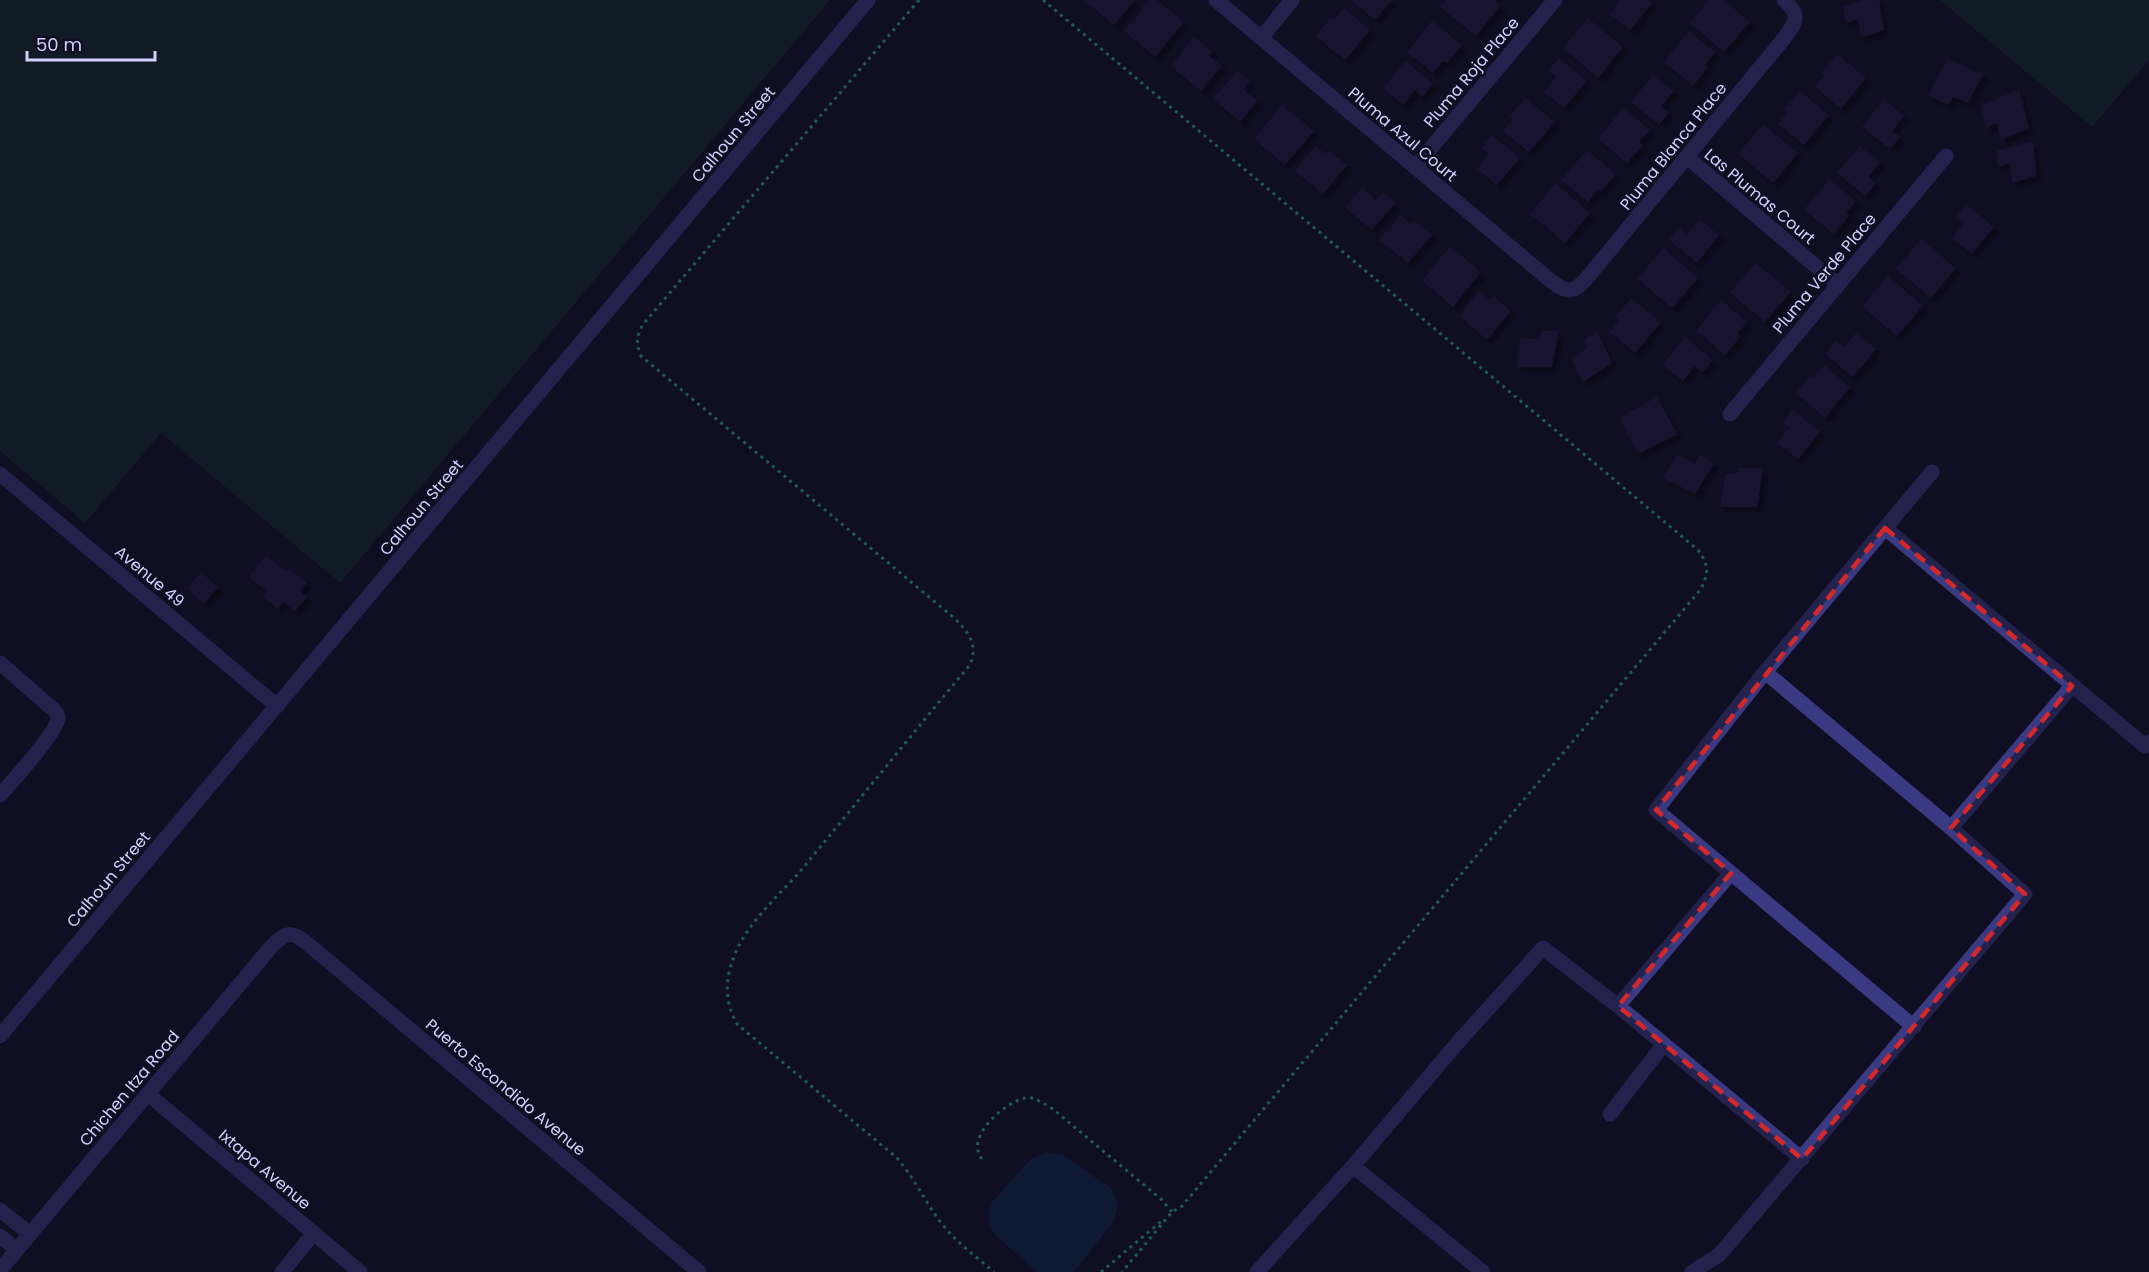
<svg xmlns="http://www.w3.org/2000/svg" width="2149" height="1272" font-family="Poppins,sans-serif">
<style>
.green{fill:#112c2a}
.water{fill:#0d2647}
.building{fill:#211a43;filter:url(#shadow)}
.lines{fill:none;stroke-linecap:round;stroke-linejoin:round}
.path{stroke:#2fb3a5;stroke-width:3;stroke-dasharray:3 4.5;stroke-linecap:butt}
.minor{stroke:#393a81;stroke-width:15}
.tertiary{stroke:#393a81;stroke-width:15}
.marked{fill:none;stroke:#d62828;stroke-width:4.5;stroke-dasharray:12 8;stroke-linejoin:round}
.labels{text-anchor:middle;stroke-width:6;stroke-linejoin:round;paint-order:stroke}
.street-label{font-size:16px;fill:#d3d0fe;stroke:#100e22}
</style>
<defs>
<filter id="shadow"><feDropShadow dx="5" dy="5" stdDeviation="1.5" flood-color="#0009"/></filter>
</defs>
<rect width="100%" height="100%" fill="#100e22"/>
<path class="green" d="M 0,0 L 830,0 L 340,583 L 161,433 L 85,523 L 0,451 Z
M 1940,0 L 2149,0 L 2149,60 L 2092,127 Z"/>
<path class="water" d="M 1047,1152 L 1063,1155 L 1112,1189 L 1118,1204 L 1114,1221 L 1074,1272 L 1037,1272 L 994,1234 L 988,1219 L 992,1202 L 1031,1159 Z"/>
<path class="building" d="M 1084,0 L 1135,0 L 1114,25 Z
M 1150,0 L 1157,0 L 1184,22 L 1155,57 L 1124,31 Z
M 1350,0 L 1392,0 L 1375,20 Z
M 1446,0 L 1494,0 L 1501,5 L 1476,36 L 1440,7 Z
M 1621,0 L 1649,0 L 1652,3 L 1630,30 L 1610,14 Z
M 1709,0 L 1724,0 L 1750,22 L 1724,52 L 1690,23 Z
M 1862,0 L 1879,0 L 1884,30 L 1861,38 L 1858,19 L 1846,23 L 1843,7 Z
M 1344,8 L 1370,30 L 1345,60 L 1315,36 L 1331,18 L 1334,20 Z
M 1588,18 L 1623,47 L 1598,78 L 1563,48 Z
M 1432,21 L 1462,45 L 1447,63 L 1443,61 L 1433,73 L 1407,52 Z
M 1689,31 L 1715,52 L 1705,65 L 1708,67 L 1693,86 L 1664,62 Z
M 1194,37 L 1213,52 L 1209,56 L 1222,66 L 1201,91 L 1171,66 Z
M 1837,54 L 1866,78 L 1841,109 L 1815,87 L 1825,75 L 1822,73 Z
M 1559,58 L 1587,81 L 1564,108 L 1544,92 L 1556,77 L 1548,71 Z
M 1947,59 L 1983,74 L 1968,103 L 1953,97 L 1949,105 L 1928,96 Z
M 1405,61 L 1433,84 L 1422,97 L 1415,90 L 1403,105 L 1383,89 Z
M 1237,71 L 1250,81 L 1243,89 L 1257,101 L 1240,122 L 1213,99 Z
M 1653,75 L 1674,91 L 1661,106 L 1669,112 L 1659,125 L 1631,102 Z
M 2019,89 L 2029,128 L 2001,140 L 1997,123 L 1986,128 L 1981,106 Z
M 1800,91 L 1829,115 L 1804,145 L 1778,124 L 1788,112 L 1785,109 Z
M 1525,98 L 1555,122 L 1529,152 L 1503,131 L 1513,119 L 1510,116 Z
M 1884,99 L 1904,116 L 1892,131 L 1900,137 L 1890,149 L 1862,127 Z
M 1282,105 L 1314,131 L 1285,165 L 1254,139 Z
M 1623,108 L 1650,130 L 1639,142 L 1643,145 L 1627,163 L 1598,139 Z
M 1763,124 L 1798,153 L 1773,183 L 1738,154 Z
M 1492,135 L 1520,158 L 1497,185 L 1477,169 L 1489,154 L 1482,148 Z
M 2033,141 L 2036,176 L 2012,183 L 2010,163 L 1998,167 L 1996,151 Z
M 1315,146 L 1326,154 L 1329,150 L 1347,165 L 1323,194 L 1295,171 Z
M 1860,146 L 1880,162 L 1868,177 L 1876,183 L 1865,196 L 1837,173 Z
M 1587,150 L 1616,174 L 1601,192 L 1598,190 L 1588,202 L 1561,180 Z
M 1829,179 L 1856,201 L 1846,213 L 1849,216 L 1834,234 L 1804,210 Z
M 1556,183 L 1590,213 L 1565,243 L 1530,214 Z
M 1362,187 L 1376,200 L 1383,192 L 1396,202 L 1372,230 L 1345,208 Z
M 1966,204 L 1994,227 L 1972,254 L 1952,238 L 1964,223 L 1956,217 Z
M 1400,215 L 1410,223 L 1414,220 L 1432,235 L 1408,263 L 1379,240 Z
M 1699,219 L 1719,235 L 1697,263 L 1669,240 L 1679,227 L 1687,234 Z
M 1921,239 L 1956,268 L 1931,298 L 1896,269 Z
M 1450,246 L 1481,272 L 1453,307 L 1422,281 Z
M 1663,248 L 1698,278 L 1672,308 L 1637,279 Z
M 1756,263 L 1791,292 L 1765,322 L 1730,293 Z
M 1888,276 L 1923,306 L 1897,336 L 1862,307 Z
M 1479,291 L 1490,300 L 1493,296 L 1511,311 L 1487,340 L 1459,316 Z
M 1631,298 L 1661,322 L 1635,353 L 1609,332 L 1619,320 L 1616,317 Z
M 1721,300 L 1747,322 L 1737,334 L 1741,336 L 1725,355 L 1696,331 Z
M 1541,331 L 1559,331 L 1552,367 L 1516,367 L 1521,339 L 1540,339 Z
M 1597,331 L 1612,363 L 1583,382 L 1571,358 L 1587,348 L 1584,340 Z
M 1856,333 L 1876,349 L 1853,377 L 1825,354 L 1836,341 L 1844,347 Z
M 1685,337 L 1713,360 L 1702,373 L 1695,366 L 1683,381 L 1662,365 Z
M 1824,365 L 1850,387 L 1825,418 L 1796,393 L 1811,375 L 1814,378 Z
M 1657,397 L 1677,434 L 1638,454 L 1619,418 Z
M 1792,409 L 1820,432 L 1798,459 L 1777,443 L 1789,428 L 1782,422 Z
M 1677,455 L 1695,464 L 1700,455 L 1714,463 L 1695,494 L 1663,478 Z
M 1738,468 L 1763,468 L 1757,507 L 1720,507 L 1725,474 L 1737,474 Z
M 266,555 L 287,572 L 290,569 L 307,583 L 300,591 L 307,597 L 295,611 L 283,602 L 278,609 L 262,596 L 266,591 L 249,577 Z
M 201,572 L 218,587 L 204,604 L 187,589 Z"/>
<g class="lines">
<path class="path" d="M 919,0 L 645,322 C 637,333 635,342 641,356 L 953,617 C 968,631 980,646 969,666 C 913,733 858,801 803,868 C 780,895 749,920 735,954 C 725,978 724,1001 737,1024 L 897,1158 C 917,1181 928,1209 948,1231 C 961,1246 979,1259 994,1272
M 1043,0 L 1698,550 C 1709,565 1709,572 1701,589 L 1182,1206 L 1172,1212 L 1122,1272
M 982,1159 C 964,1137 1005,1102 1025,1098 C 1035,1096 1046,1105 1054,1110 L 1162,1200 L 1172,1212 L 1171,1213
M 1101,1272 L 1164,1219"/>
<path class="minor" d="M 1216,0 L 1551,281 C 1568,294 1573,293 1587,278 L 1786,36 C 1798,19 1799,14 1784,0
M 1261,38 L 1292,0
M 1687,157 L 1838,285
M 1415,167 L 1555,0
M 1730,414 L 1946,156
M 0,474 L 277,706
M 1885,528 L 1932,472
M 0,663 L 54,710 C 56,712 58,715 58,718 C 59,730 10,784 0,795
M 1765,672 L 1885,528 L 2145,746 L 2149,742
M 1951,828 L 2072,686
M 1731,873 L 1618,1006 L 1802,1159
M 148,1094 L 360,1272
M 1610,1114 L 1664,1044
M 1353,1166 L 1460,1040 L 1543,948 L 1618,1006
M 0,1210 L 30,1234
M 0,1236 L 17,1250
M 0,1270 L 271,947 C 286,932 291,930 308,944 L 699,1272
M 282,1272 L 314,1233
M 1257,1272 L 1353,1166 L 1483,1272
M 1692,1272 L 1719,1255 L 2025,894 L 1951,828 L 1765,672 L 1656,810 L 1914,1027"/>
<path class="tertiary" d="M 0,1036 L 868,0"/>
</g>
<path d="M0 0H2149V1272H0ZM 1885,528 L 2072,686 L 1951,828 L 2025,894 L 1802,1159 L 1618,1006 L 1731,873 L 1656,810 Z" fill="#100e22" fill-opacity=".55" fill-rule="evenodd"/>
<path class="marked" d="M 1885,528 L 2072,686 L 1951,828 L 2025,894 L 1802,1159 L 1618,1006 L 1731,873 L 1656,810 Z"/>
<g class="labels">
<g class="street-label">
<text transform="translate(1471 72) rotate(-50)" y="6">Pluma Roja Place</text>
<text transform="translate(733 134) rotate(-50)" y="6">Calhoun Street</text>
<text transform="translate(1403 134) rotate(40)" y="6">Pluma Azul Court</text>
<text transform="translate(1673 146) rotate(-51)" y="6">Pluma Blanca Place</text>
<text transform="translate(1760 196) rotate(40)" y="6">Las Plumas Court</text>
<text transform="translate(1824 273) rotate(-50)" y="6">Pluma Verde Place</text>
<text transform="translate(421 507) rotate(-50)" y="6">Calhoun Street</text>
<text transform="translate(150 576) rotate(40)" y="6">Avenue 49</text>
<text transform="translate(108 879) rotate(-50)" y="6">Calhoun Street</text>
<text transform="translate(506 1087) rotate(40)" y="6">Puerto Escondido Avenue</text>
<text transform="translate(129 1088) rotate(-50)" y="6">Chichen Itza Road</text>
<text transform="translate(265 1169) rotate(40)" y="6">Ixtapa Avenue</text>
</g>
</g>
<path d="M27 51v9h128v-9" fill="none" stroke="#d3d0fe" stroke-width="3"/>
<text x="36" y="51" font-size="18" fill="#d3d0fe" stroke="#100e22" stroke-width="4.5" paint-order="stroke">50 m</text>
</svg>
